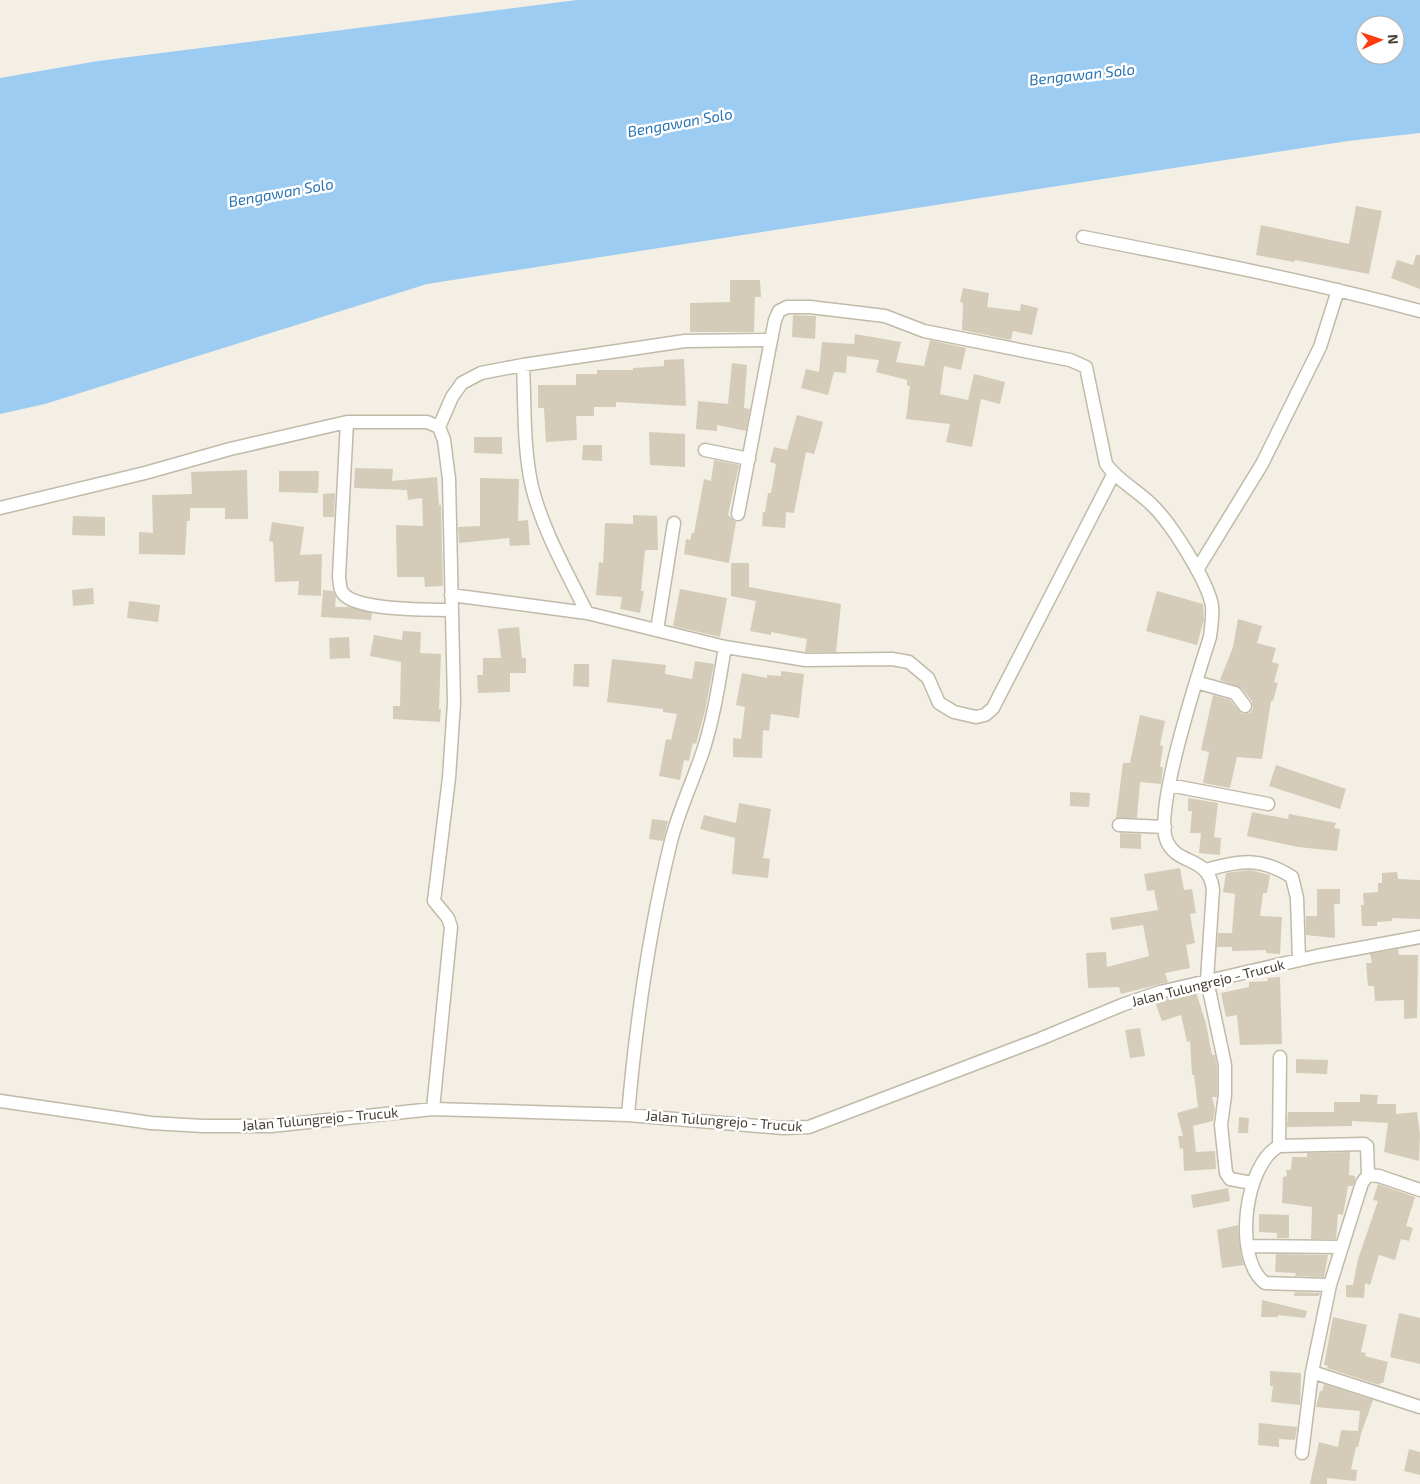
<svg xmlns="http://www.w3.org/2000/svg" width="1420" height="1484" font-family="'Exo 2',sans-serif">
<style>
.water{fill:#9dccf3;fill-rule:evenodd}
.building{fill:#d5cbb9}
.lines{fill:none;stroke-linecap:round;stroke-linejoin:round}
.minor-casing{stroke:#c1baa9;stroke-width:15}
.minor{stroke:#fff;stroke-width:12}
.labels{text-anchor:middle;stroke-width:5;stroke-linejoin:round;paint-order:stroke}
.street-label{font-size:14px;fill:#453f34;stroke:#fff}
.water-label{font-size:15px;font-style:italic;fill:#2974b4;stroke:#fff}
</style>
<rect width="100%" height="100%" fill="#f3efe4"/>
<path class="water" d="M 577,0 L 1420,0 L 1420,133 L 1348,141 L 427,284 L 45,404 L 0,414 L 0,78 L 98,61 ZM 1365,25 L 1395,25 L 1395,55 L 1365,55 Z"/>
<path class="building" d="M 1356,206 L 1382,211 L 1369,274 L 1295,260 L 1294,262 L 1256,255 L 1261,225 L 1349,244 Z
M 1416,255 L 1420,255 L 1420,289 L 1391,278 L 1397,260 L 1413,265 Z
M 730,280 L 760,280 L 761,297 L 755,297 L 754,332 L 690,332 L 690,303 L 730,302 Z
M 963,288 L 989,293 L 987,307 L 1020,311 L 1021,304 L 1038,308 L 1032,335 L 1013,331 L 1011,340 L 962,330 L 963,303 L 960,302 Z
M 793,315 L 816,316 L 815,339 L 792,337 Z
M 855,334 L 901,342 L 896,362 L 924,366 L 930,340 L 966,348 L 961,370 L 944,366 L 940,394 L 968,400 L 974,374 L 1005,382 L 1000,404 L 981,399 L 972,447 L 946,442 L 950,424 L 906,419 L 910,386 L 907,385 L 907,380 L 876,372 L 879,360 L 847,356 L 846,373 L 834,372 L 828,395 L 801,388 L 806,369 L 819,372 L 822,342 L 854,344 Z
M 684,359 L 686,406 L 616,402 L 616,407 L 594,407 L 594,416 L 576,416 L 577,440 L 546,442 L 544,408 L 538,408 L 538,385 L 576,385 L 576,374 L 597,374 L 597,370 L 633,370 L 633,368 L 664,366 L 664,360 Z
M 732,363 L 747,365 L 744,408 L 750,409 L 746,431 L 717,425 L 717,431 L 696,429 L 698,401 L 728,404 Z
M 797,415 L 823,422 L 818,441 L 814,454 L 806,452 L 794,513 L 786,512 L 785,528 L 762,526 L 763,512 L 765,512 L 768,493 L 771,493 L 776,464 L 770,462 L 774,447 L 787,450 Z
M 649,432 L 685,434 L 685,467 L 650,465 Z
M 474,437 L 502,437 L 502,454 L 474,453 Z
M 583,445 L 602,445 L 602,461 L 582,460 Z
M 714,460 L 739,465 L 728,515 L 736,522 L 729,563 L 684,554 L 686,539 L 690,540 L 692,533 L 694,533 L 704,479 L 711,481 Z
M 355,468 L 393,469 L 392,481 L 437,477 L 439,505 L 441,505 L 443,586 L 425,587 L 424,577 L 397,577 L 396,525 L 423,526 L 422,498 L 408,500 L 407,490 L 354,488 Z
M 247,470 L 248,519 L 225,519 L 225,508 L 190,508 L 190,521 L 187,521 L 185,555 L 139,554 L 139,532 L 153,533 L 152,495 L 192,494 L 191,472 Z
M 279,471 L 319,471 L 318,493 L 279,492 Z
M 480,478 L 519,479 L 518,521 L 528,520 L 530,545 L 510,546 L 509,538 L 459,543 L 458,527 L 480,526 Z
M 335,493 L 334,517 L 323,517 L 323,494 Z
M 633,515 L 657,516 L 658,550 L 645,550 L 641,591 L 644,591 L 640,613 L 620,609 L 622,597 L 596,595 L 599,562 L 603,563 L 605,523 L 633,524 Z
M 73,516 L 105,517 L 105,536 L 72,535 Z
M 272,522 L 304,527 L 300,555 L 322,554 L 321,596 L 298,595 L 299,581 L 275,582 L 273,542 L 269,541 Z
M 731,563 L 749,563 L 749,587 L 841,604 L 836,652 L 805,652 L 807,639 L 771,632 L 771,635 L 750,631 L 756,601 L 731,596 Z
M 93,588 L 94,604 L 73,606 L 72,590 Z
M 680,589 L 727,598 L 720,637 L 673,626 Z
M 323,590 L 333,591 L 336,597 L 335,607 L 349,607 L 372,613 L 371,620 L 321,617 Z
M 1157,591 L 1203,604 L 1204,620 L 1197,645 L 1146,631 Z
M 129,601 L 160,605 L 158,622 L 127,618 Z
M 1238,619 L 1262,626 L 1257,643 L 1276,648 L 1272,662 L 1279,664 L 1274,682 L 1278,683 L 1273,701 L 1271,701 L 1262,759 L 1237,757 L 1230,788 L 1203,783 L 1209,752 L 1201,750 L 1213,695 L 1230,700 L 1242,714 L 1250,713 L 1253,709 L 1252,701 L 1241,688 L 1220,680 L 1233,647 Z
M 519,627 L 522,658 L 526,658 L 526,673 L 510,673 L 510,692 L 478,693 L 477,675 L 483,675 L 483,658 L 501,658 L 498,629 Z
M 403,631 L 421,632 L 420,653 L 441,654 L 439,709 L 441,709 L 440,722 L 393,719 L 393,706 L 400,706 L 401,662 L 370,656 L 374,635 L 402,640 Z
M 349,637 L 350,658 L 330,659 L 329,638 Z
M 612,659 L 666,665 L 665,674 L 692,679 L 695,661 L 714,664 L 705,711 L 696,744 L 693,743 L 689,761 L 684,760 L 680,780 L 659,776 L 666,739 L 671,740 L 677,714 L 663,712 L 663,709 L 607,702 Z
M 574,664 L 589,664 L 589,687 L 573,686 Z
M 781,671 L 804,674 L 799,718 L 771,714 L 769,731 L 763,730 L 762,758 L 733,757 L 733,738 L 741,739 L 745,707 L 736,705 L 742,673 L 767,678 L 767,675 L 781,676 Z
M 1140,715 L 1165,721 L 1160,745 L 1163,746 L 1160,767 L 1163,767 L 1161,784 L 1140,782 L 1137,818 L 1116,818 L 1123,763 L 1130,763 Z
M 1276,765 L 1346,789 L 1340,809 L 1269,786 Z
M 1070,792 L 1090,793 L 1089,807 L 1070,806 Z
M 1188,798 L 1218,803 L 1214,837 L 1221,838 L 1220,855 L 1199,853 L 1201,833 L 1190,833 L 1192,811 L 1188,811 Z
M 739,803 L 771,809 L 763,858 L 770,859 L 768,878 L 732,874 L 735,838 L 700,829 L 704,815 L 736,823 Z
M 1252,812 L 1288,819 L 1289,814 L 1336,823 L 1334,828 L 1340,829 L 1337,851 L 1298,847 L 1247,836 Z
M 652,819 L 668,821 L 663,841 L 649,839 Z
M 1120,833 L 1141,834 L 1141,849 L 1120,848 Z
M 1180,868 L 1184,890 L 1192,889 L 1196,913 L 1190,914 L 1195,943 L 1186,945 L 1190,968 L 1165,973 L 1168,982 L 1121,994 L 1119,987 L 1088,988 L 1086,953 L 1106,952 L 1107,967 L 1149,956 L 1143,925 L 1112,930 L 1110,918 L 1158,910 L 1154,890 L 1147,891 L 1144,874 Z
M 1250,870 L 1270,875 L 1267,893 L 1263,893 L 1260,916 L 1282,917 L 1280,954 L 1266,953 L 1266,950 L 1232,951 L 1232,947 L 1217,947 L 1218,933 L 1232,933 L 1235,894 L 1223,892 L 1226,873 Z
M 1397,872 L 1398,879 L 1420,880 L 1420,919 L 1392,918 L 1392,921 L 1377,922 L 1377,926 L 1362,926 L 1361,905 L 1364,905 L 1363,893 L 1378,892 L 1378,883 L 1382,883 L 1382,873 Z
M 1317,889 L 1340,889 L 1340,904 L 1334,904 L 1335,938 L 1306,935 L 1306,916 L 1317,916 Z
M 1398,949 L 1399,955 L 1418,955 L 1417,1018 L 1404,1019 L 1404,1000 L 1375,1001 L 1374,986 L 1368,986 L 1366,963 L 1372,963 L 1370,954 Z
M 1280,977 L 1282,1044 L 1240,1045 L 1237,1015 L 1226,1017 L 1221,993 L 1249,987 L 1249,982 L 1268,981 L 1267,978 Z
M 1196,992 L 1206,1024 L 1212,1055 L 1215,1055 L 1217,1066 L 1217,1097 L 1212,1097 L 1215,1109 L 1213,1121 L 1193,1126 L 1196,1152 L 1215,1151 L 1216,1169 L 1184,1171 L 1183,1148 L 1180,1149 L 1178,1136 L 1183,1136 L 1177,1113 L 1198,1107 L 1194,1075 L 1192,1075 L 1190,1041 L 1187,1042 L 1181,1015 L 1162,1021 L 1155,1002 Z
M 1140,1028 L 1145,1056 L 1130,1058 L 1125,1030 Z
M 1296,1059 L 1328,1060 L 1327,1074 L 1296,1073 Z
M 1360,1094 L 1378,1095 L 1377,1104 L 1396,1104 L 1396,1114 L 1417,1112 L 1420,1134 L 1419,1161 L 1384,1152 L 1388,1123 L 1352,1121 L 1352,1126 L 1287,1127 L 1288,1112 L 1334,1112 L 1334,1102 L 1360,1102 Z
M 1239,1117 L 1249,1118 L 1248,1133 L 1238,1133 Z
M 1350,1152 L 1349,1175 L 1355,1176 L 1355,1180 L 1353,1186 L 1348,1186 L 1343,1215 L 1338,1214 L 1336,1239 L 1311,1239 L 1312,1207 L 1282,1203 L 1283,1177 L 1287,1176 L 1286,1170 L 1291,1170 L 1292,1157 L 1307,1157 L 1307,1153 Z
M 1378,1184 L 1415,1197 L 1406,1226 L 1413,1228 L 1409,1241 L 1401,1239 L 1395,1260 L 1379,1255 L 1370,1285 L 1365,1283 L 1364,1298 L 1346,1297 L 1346,1285 L 1353,1285 L 1358,1259 L 1378,1201 L 1373,1200 Z
M 1228,1188 L 1230,1201 L 1193,1208 L 1191,1195 Z
M 1259,1214 L 1289,1215 L 1289,1238 L 1277,1238 L 1277,1233 L 1259,1232 Z
M 1238,1225 L 1241,1255 L 1244,1265 L 1222,1268 L 1217,1230 Z
M 1276,1254 L 1328,1255 L 1324,1277 L 1295,1276 L 1296,1273 L 1275,1272 Z
M 1295,1292 L 1320,1293 L 1319,1296 L 1294,1296 Z
M 1262,1300 L 1307,1311 L 1305,1318 L 1278,1315 L 1278,1317 L 1261,1317 Z
M 1399,1313 L 1420,1318 L 1420,1364 L 1390,1357 Z
M 1333,1317 L 1367,1325 L 1361,1352 L 1366,1353 L 1365,1356 L 1388,1362 L 1383,1383 L 1380,1383 L 1379,1385 L 1327,1368 L 1328,1366 L 1324,1365 Z
M 1270,1371 L 1301,1373 L 1300,1405 L 1271,1402 L 1273,1386 L 1270,1386 Z
M 1324,1384 L 1373,1400 L 1361,1434 L 1358,1447 L 1356,1447 L 1351,1469 L 1357,1470 L 1356,1481 L 1327,1478 L 1327,1484 L 1310,1484 L 1319,1442 L 1338,1447 L 1341,1430 L 1358,1431 L 1360,1411 L 1316,1407 L 1320,1391 L 1322,1391 Z
M 1259,1423 L 1297,1427 L 1295,1440 L 1279,1439 L 1279,1447 L 1258,1445 Z
M 1409,1449 L 1420,1452 L 1420,1475 L 1404,1471 Z"/>
<g class="lines">
<defs>
<path id="minor" d="M 1083,237 C 1196,259 1309,281 1420,311
M 523,365 C 525,405 523,447 532,487 C 543,531 567,572 587,613
M 347,422 L 339,576 C 340,584 339,592 347,597 C 366,610 427,610 451,610
M 439,427 L 452,397 L 462,383 L 481,373 L 523,365 L 685,341 L 771,340 L 775,320 L 779,311 L 787,307 L 810,307 L 885,316 L 924,331 L 1070,360 L 1086,367 L 1106,464 C 1118,481 1137,490 1152,505 C 1170,522 1208,581 1212,606 C 1213,617 1211,627 1210,637 C 1198,675 1155,805 1166,839 C 1176,867 1208,854 1213,889 L 1207,980 L 1225,1065 L 1225,1095 L 1221,1125 L 1226,1173 L 1230,1179 L 1252,1183
M 705,450 L 749,459
M 0,508 L 145,473 L 230,449 L 347,422 L 427,422 L 439,427 L 444,440 L 449,479 L 454,703 L 449,778 L 434,901 L 448,918 L 451,927 L 433,1109
M 738,514 L 771,340
M 1197,570 L 1262,464 L 1320,347 L 1338,290
M 451,595 L 587,613 L 725,647 L 806,660 L 892,659 L 909,662 L 928,678 L 939,703 L 954,712 L 976,717 L 985,715 L 993,708 L 1113,475
M 657,630 L 674,523
M 1196,682 L 1235,693 L 1245,706
M 1169,785 L 1268,804
M 1119,825 L 1165,827
M 1206,870 C 1240,860 1261,857 1292,877 L 1297,898 L 1299,960
M 1280,1057 L 1279,1146 L 1364,1144 L 1367,1146 L 1368,1175
M 0,1101 L 151,1123 L 203,1126 L 271,1126 L 433,1109 L 628,1115 L 783,1128 L 809,1127 L 1040,1039 L 1122,1005 L 1160,992 L 1317,956 L 1420,937
M 628,1115 C 636,1022 649,931 671,841 C 679,810 693,781 703,751 C 714,717 719,682 725,647
M 1279,1146 C 1244,1165 1233,1259 1265,1283 L 1330,1285
M 1248,1246 L 1342,1247
M 1312,1372 L 1330,1285 L 1362,1183 L 1368,1175 L 1379,1176 L 1420,1190
M 1302,1453 L 1312,1372 L 1420,1407"/>
</defs>
<use href="#minor" class="minor-casing"/>
<use href="#minor" class="minor"/>
</g>
<g class="labels">
<g class="street-label">
<text transform="translate(1208 983) rotate(-14)" y="5">Jalan Tulungrejo - Trucuk</text>
<text transform="translate(320 1119) rotate(-5)" y="5">Jalan Tulungrejo - Trucuk</text>
<text transform="translate(724 1121) rotate(4)" y="5">Jalan Tulungrejo - Trucuk</text>
</g>
<g class="water-label">
<text transform="translate(1082 75) rotate(-6)" y="5">Bengawan Solo</text>
<text transform="translate(680 123) rotate(-10)" y="5">Bengawan Solo</text>
<text transform="translate(281 193) rotate(-10)" y="5">Bengawan Solo</text>
</g>
</g>
<g transform="translate(1380 40) rotate(87)"><circle r="24" fill="#ffffff" stroke="#b5b2ae"/>
<path d="M0-4L9 19L0 12L-9 19Z" fill="#ff3c0f"/>
<text y="-8" font-size="14" font-weight="bold" text-anchor="middle" fill="#453f34">N</text>
</g>
</svg>
